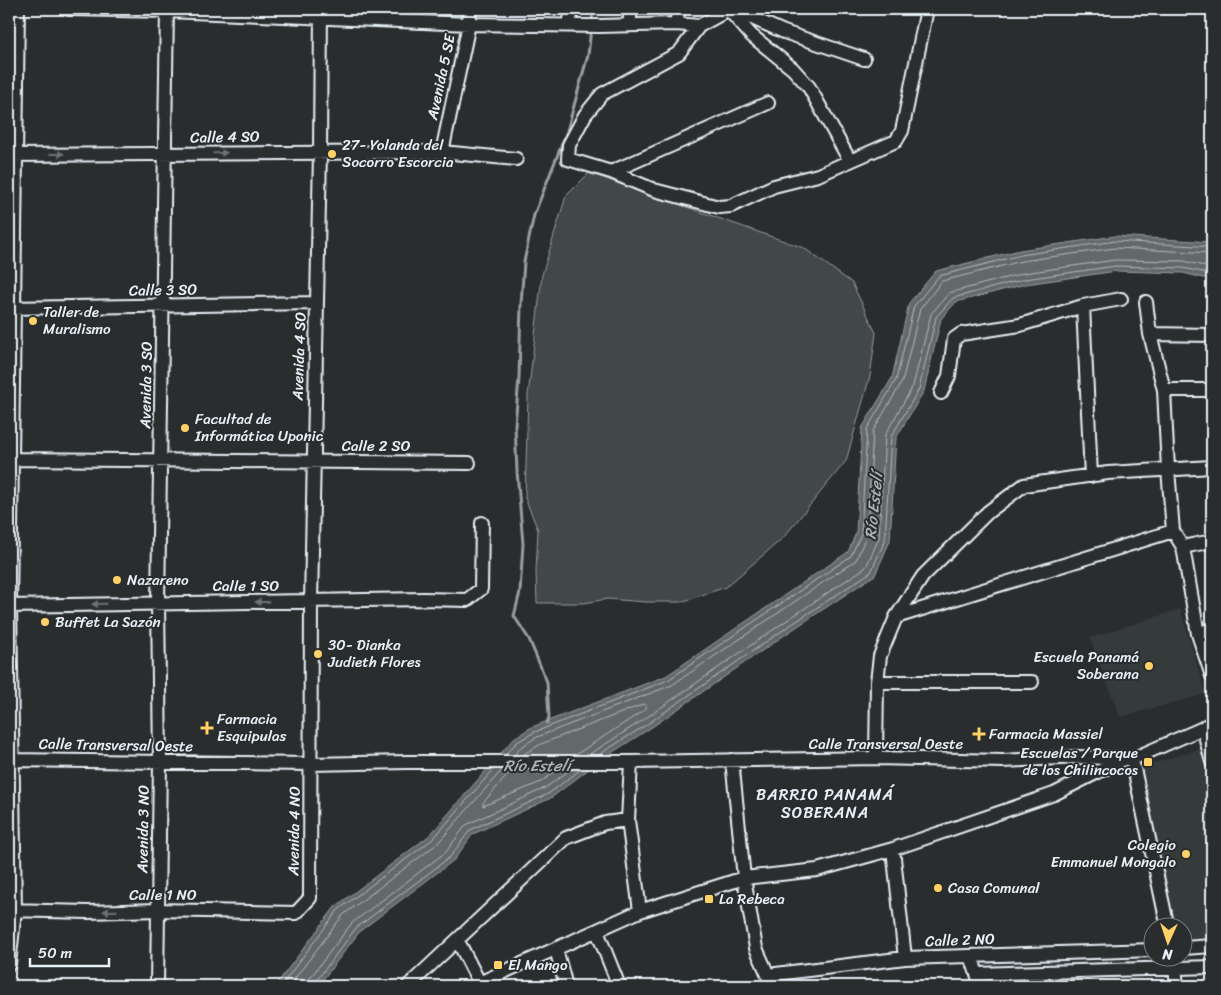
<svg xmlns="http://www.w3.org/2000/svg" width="1221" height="995" font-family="Sriracha,sans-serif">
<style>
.built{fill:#363a3b}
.green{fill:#424648;stroke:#959ca0}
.water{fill:#63686b;stroke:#989fa3}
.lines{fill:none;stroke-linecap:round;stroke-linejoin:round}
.shore{stroke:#b3bac0;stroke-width:1}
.stream{stroke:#989fa3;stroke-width:3}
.minor-casing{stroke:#e8f1f8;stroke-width:16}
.minor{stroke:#2a2d2e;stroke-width:12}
.oneway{fill:#6c7275}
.poi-dot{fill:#ffd166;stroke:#2a2d2e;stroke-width:2}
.labels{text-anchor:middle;stroke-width:4;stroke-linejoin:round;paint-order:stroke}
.street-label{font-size:15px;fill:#e8f1f8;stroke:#2a2d2e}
.poi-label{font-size:15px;fill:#e8f1f8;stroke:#2a2d2e;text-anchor:start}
.water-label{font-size:16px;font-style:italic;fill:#acb3b9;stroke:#2a2d2e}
.neighbourhood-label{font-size:16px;letter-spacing:1px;fill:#e8f1f8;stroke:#2a2d2e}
</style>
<rect width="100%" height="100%" fill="#2a2d2e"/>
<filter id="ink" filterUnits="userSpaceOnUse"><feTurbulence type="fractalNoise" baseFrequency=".02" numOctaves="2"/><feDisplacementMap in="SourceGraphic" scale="10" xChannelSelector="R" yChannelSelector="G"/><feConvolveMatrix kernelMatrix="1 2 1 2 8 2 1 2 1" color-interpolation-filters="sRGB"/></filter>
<g filter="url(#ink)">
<path class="built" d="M 1180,609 L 1206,694 L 1120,717 L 1090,638 Z
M 1204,748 L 1212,780 L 1212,938 L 1184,941 L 1184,928 L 1175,927 L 1141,767 Z"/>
<path class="green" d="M 589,173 L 804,248 L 852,283 L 876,333 L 870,376 L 846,461 L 783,538 L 726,587 L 681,602 L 646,602 L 607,599 L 584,603 L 537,603 L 536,571 L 538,530 L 525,498 L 528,396 L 542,275 L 566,196 Z"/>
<path class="water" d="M 1115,236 L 1212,242 L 1212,280 L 1183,273 L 1117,271 L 1026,284 L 956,302 L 941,319 L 924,391 L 896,438 L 890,541 L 875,575 L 789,632 L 649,729 L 602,759 L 551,798 L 473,834 L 454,860 L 360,931 L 318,986 L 275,986 L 335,907 L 430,835 L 514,738 L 532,727 L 666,676 L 848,552 L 856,533 L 862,428 L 892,378 L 909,303 L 936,271 L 1020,250 Z"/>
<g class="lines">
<path class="shore" d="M 506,754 L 517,742 L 535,732 L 668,680 L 851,556 L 861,534 L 867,429 L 896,380 L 914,306 L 939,276 L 1021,255 L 1115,241 L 1212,247
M 515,754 L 521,747 L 537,737 L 672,685 L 856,560 L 867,534 L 873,431 L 902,382 L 920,309 L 942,281 L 1022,261 L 1115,248 L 1212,253
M 524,754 L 541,744 L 644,704 L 646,705 L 646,709 L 577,754
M 590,754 L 643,720 L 783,623 L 866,567 L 879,538 L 885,435 L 913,386 L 931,314 L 949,293 L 1024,273 L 1115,260 L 1184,261 L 1212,268
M 600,754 L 646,725 L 786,628 L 871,572 L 885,540 L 891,437 L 919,389 L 936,317 L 953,298 L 1025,279 L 1116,266 L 1183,268 L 1212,274
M 512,770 L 483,803 L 483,806 L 541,782 L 557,770
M 281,986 L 338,910 L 433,839 L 493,770
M 289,986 L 343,915 L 437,844 L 502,770
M 308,986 L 310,978 L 352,923 L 446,852 L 466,825 L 545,788 L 570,770
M 315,986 L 316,981 L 356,928 L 450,857 L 470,830 L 548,794 L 580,770"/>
<path class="stream" d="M 592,23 L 593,9
M 547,723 L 549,717 L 547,682 L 529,639 L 514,616 L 520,592 L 523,544 L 517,471 L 515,425 L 519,378 L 521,304 L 524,262 L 534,215 L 567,131 L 588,55 L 591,29"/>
<defs>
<path id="minor" d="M 68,9 L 167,11 L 469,24 L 600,26 L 676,24 L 699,26
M 724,9 L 721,14 L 699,26 L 679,53 L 602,94 L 585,115 L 569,145 L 568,159 L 611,172 L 768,103
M 728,9 L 751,35 L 793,69 L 809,87 L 850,161
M 730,11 L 745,15 L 784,32 L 864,59
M 676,24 L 679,9
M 569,25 L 572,9
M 629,25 L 631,9
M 442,152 L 469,24 L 470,9
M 9,155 L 442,152 L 516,159
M 611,172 L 654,190 L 719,207 L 731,206 L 774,186 L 818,175 L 896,141 L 902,131 L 927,9
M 1146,302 L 1150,334 L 1164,390 L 1168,469 L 1173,531 L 1183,547 L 1198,634 L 1212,676
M 1083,306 L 1091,476
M 9,308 L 317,303
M 1150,334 L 1212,335
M 1164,390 L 1212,390
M 941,393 L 949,376 L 954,339 L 961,334 L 1020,325 L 1083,306 L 1121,299
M 9,460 L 13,459 L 469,463
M 1183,547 L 1212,541
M 9,606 L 423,599 L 467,600 L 481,589 L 482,523
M 896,617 L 1173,531
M 1198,634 L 1212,629
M 877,682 L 1032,682
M 1203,728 L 1212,762
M 876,758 L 877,682 L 880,656 L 896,617 L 923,576 L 988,512 L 1024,485 L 1108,473 L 1212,467
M 1132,759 L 1168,928
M 9,760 L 311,764 L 407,762 L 631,762 L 876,758 L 1003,761 L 1078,757 L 1132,759 L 1203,728 L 1212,722
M 732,760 L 744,878 L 756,948 L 768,975 L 770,986
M 631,762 L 628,820 L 640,911
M 893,849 L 905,958
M 9,910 L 87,912 L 158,910 L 296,913 L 310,898 L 311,602 L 320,152 L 321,9
M 597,931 L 619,986
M 458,941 L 481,986
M 1184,948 L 1212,946
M 556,949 L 566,986
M 971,956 L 981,986
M 1174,958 L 1177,986
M 9,964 L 15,910 L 10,606 L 18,9
M 977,974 L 1212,967
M 768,975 L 905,958 L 1154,950
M 157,986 L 160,762 L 158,603 L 167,9
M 408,986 L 566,838 L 605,823 L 628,820
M 476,986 L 479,983 L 640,911 L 744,878 L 817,870 L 893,849 L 1054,794 L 1124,759"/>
</defs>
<use href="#minor" class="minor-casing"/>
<use href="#minor" class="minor"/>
</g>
<defs><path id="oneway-solid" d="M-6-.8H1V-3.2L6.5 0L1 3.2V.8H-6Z" transform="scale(1.25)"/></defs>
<g class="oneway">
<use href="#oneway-solid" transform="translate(220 153) rotate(-1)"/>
<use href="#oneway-solid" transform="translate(57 154)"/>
<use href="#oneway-solid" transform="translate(262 602) rotate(180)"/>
<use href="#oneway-solid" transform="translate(99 604) rotate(179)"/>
<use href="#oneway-solid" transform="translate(110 911) rotate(179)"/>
</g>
</g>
<g class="poi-dot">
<circle cx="332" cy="154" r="5"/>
<circle cx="33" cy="321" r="5"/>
<circle cx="185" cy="428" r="5"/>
<circle cx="117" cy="580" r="5"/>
<circle cx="45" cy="622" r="5"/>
<circle cx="318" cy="654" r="5"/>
<circle cx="1149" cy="666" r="5"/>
<path d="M204.5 720.5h5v5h5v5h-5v5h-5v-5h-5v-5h5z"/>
<path d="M976.5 726.5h5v5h5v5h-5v5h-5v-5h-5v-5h5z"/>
<rect x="1143" y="757" width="10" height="10" rx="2.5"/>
<circle cx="1186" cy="854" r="5"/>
<circle cx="938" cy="888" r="5"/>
<rect x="704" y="894" width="10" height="10" rx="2.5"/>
<rect x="493" y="960" width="10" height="10" rx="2.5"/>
</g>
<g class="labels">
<g class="street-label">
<text transform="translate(441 77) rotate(-78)" y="5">Avenida 5 SE</text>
<text transform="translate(225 137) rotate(-1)" y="5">Calle 4 SO</text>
<text transform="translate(163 290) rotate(-1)" y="5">Calle 3 SO</text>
<text transform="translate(299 356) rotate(-88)" y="5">Avenida 4 SO</text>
<text transform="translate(146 385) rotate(-89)" y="5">Avenida 3 SO</text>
<text x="376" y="451">Calle 2 SO</text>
<text x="246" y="591">Calle 1 SO</text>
<text x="886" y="749">Calle Transversal Oeste</text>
<text transform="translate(116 745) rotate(1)" y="5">Calle Transversal Oeste</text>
<text transform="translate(143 829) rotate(-89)" y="5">Avenida 3 NO</text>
<text transform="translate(294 831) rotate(-89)" y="5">Avenida 4 NO</text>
<text x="163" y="900">Calle 1 NO</text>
<text transform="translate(960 940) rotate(-2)" y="5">Calle 2 NO</text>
</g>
<g class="poi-label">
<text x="342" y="150">27- Yolanda del<tspan x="342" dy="17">Socorro Escorcia</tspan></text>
<text x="43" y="317">Taller de<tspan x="43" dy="17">Muralismo</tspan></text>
<text x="195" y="424">Facultad de<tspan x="195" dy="17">Informática Uponic</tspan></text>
<text x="127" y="585">Nazareno</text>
<text x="55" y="627">Buffet La Sazón</text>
<text x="328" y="650">30- Dianka<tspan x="328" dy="17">Judieth Flores</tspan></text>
<text x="1139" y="662" text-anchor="end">Escuela Panamá<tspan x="1139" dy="17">Soberana</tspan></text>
<text x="217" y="724">Farmacia<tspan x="217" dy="17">Esquipulas</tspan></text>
<text x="989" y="739">Farmacia Massiel</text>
<text x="1138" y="758" text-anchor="end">Escuelas / Parque<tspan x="1138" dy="17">de los Chilincocos</tspan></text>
<text x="1176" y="850" text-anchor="end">Colegio<tspan x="1176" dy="17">Emmanuel Mongalo</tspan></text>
<text x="948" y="893">Casa Comunal</text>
<text x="719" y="904">La Rebeca</text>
<text x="508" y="970">El Mango</text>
</g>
<g class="water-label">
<text transform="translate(873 506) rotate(-84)" y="6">Río Estelí</text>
<text x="537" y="771">Río Estelí</text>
</g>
<g class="neighbourhood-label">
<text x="825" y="800">BARRIO PANAMÁ<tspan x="825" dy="18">SOBERANA</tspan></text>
</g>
</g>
<rect width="1221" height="995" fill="none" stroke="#2a2d2e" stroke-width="30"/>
<rect x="15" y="15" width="1191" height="965" fill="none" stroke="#e8f1f8" stroke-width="2" filter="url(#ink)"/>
<g transform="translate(1168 942) rotate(183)"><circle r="24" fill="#2a2d2e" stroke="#767b7f"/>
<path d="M0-4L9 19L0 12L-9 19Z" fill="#ffd166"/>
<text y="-8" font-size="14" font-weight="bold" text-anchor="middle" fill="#e8f1f8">N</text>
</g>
<path d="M30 958v8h79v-8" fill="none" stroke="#e8f1f8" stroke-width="2.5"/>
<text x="38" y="958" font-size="15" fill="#e8f1f8" stroke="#2a2d2e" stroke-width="4" paint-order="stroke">50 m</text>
</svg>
